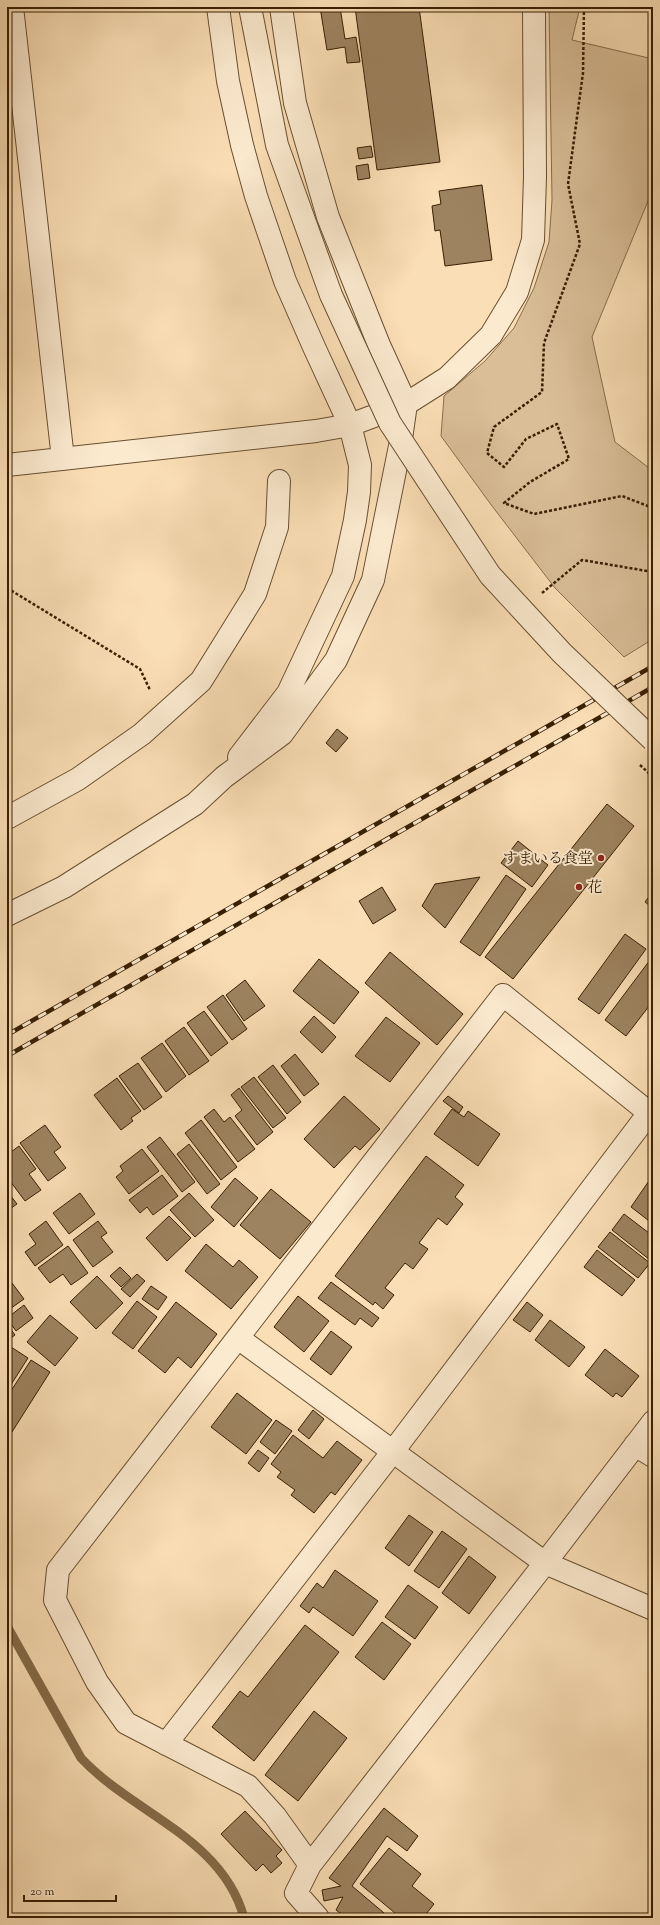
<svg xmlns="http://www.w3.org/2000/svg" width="660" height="1925" font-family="'Sorts Mill Goudy','Noto Serif JP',serif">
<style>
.green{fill:#d9be97;stroke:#886f4d}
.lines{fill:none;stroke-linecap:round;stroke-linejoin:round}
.stream{stroke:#856b49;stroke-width:9}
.building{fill:#9d8360;stroke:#382003}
.minor-casing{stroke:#685030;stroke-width:24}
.path{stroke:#382003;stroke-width:2.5;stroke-dasharray:3 2;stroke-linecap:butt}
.minor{stroke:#fceacf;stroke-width:22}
.rail-casing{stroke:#382003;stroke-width:4.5}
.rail{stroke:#fceacf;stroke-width:3;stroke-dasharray:9;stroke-linecap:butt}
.minor-bridge-casing{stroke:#685030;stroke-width:24;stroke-linecap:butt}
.path-bridge{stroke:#382003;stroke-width:2.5;stroke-dasharray:3 2;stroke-linecap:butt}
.minor-bridge{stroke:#fceacf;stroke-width:22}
.poi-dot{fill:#8f2418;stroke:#fceacf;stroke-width:1.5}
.labels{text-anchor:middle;stroke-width:4;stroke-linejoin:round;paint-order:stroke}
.poi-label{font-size:15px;fill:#382003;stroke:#fceacf;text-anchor:end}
</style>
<rect width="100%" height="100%" fill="#fadeb5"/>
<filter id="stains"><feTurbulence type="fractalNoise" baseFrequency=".005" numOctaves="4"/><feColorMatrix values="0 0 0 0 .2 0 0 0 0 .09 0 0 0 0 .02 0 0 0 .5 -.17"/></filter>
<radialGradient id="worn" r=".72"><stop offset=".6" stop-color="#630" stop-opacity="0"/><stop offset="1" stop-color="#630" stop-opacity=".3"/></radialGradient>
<path class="green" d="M 549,7 L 580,7 L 572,40 L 653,59 L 653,189 L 592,337 L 615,442 L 653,471 L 653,639 L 624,657 L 555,588 L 492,506 L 441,436 L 444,396 L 485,361 L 514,328 L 534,288 L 549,242 L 552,200 Z"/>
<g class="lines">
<path class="stream" d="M 7,1626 L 81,1758 C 132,1813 223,1838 244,1918"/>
</g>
<path class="building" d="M 320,7 L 340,7 L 345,39 L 356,37 L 360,62 L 347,63 L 345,47 L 327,50 Z
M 355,7 L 419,7 L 440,162 L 377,170 Z
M 371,146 L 373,157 L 359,159 L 357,148 Z
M 368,164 L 370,178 L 358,180 L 356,166 Z
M 482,185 L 492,260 L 445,266 L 440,230 L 435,231 L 432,206 L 441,204 L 439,191 Z
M 337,729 L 348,738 L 336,752 L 326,743 Z
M 607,804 L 634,826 L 513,979 L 485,957 Z
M 518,841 L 548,865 L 532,887 L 501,863 Z
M 506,875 L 526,889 L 480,956 L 460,942 Z
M 480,877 L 445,928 L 422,906 L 435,884 Z
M 382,887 L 396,910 L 373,924 L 359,901 Z
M 653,891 L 653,908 L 645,902 Z
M 625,934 L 646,949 L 599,1014 L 578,999 Z
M 390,952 L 463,1014 L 437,1045 L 365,983 Z
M 319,959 L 359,992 L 334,1024 L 293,991 Z
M 650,960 L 653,962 L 653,1001 L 626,1036 L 605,1020 Z
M 245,980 L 265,1006 L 244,1021 L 226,995 Z
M 223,995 L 247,1029 L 232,1040 L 207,1007 Z
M 204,1011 L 228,1043 L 211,1056 L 187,1023 Z
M 314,1016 L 336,1037 L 322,1053 L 300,1032 Z
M 386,1017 L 420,1043 L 390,1082 L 355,1056 Z
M 184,1027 L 209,1061 L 189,1075 L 165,1041 Z
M 162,1043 L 186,1076 L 166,1092 L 141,1058 Z
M 295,1054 L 319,1084 L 304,1096 L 281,1066 Z
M 138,1063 L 162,1097 L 144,1110 L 119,1076 Z
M 273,1065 L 301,1102 L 287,1114 L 258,1077 Z
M 254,1077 L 286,1118 L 273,1128 L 241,1087 Z
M 117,1078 L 141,1111 L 131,1118 L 133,1121 L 121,1130 L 94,1095 Z
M 239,1088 L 273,1132 L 257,1145 L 235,1116 L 242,1110 L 231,1095 Z
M 344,1096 L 380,1129 L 360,1150 L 355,1146 L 334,1168 L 304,1139 Z
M 448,1096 L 463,1107 L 459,1113 L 443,1101 Z
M 214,1109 L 224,1122 L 230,1117 L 255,1149 L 238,1162 L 204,1117 Z
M 452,1109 L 464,1117 L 468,1111 L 500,1134 L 478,1166 L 434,1134 Z
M 201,1120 L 237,1167 L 221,1180 L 185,1133 Z
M 45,1125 L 61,1147 L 54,1152 L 66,1168 L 48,1181 L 20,1143 Z
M 160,1137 L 195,1182 L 182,1192 L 147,1147 Z
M 189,1144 L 220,1184 L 207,1194 L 177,1154 Z
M 19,1146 L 36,1169 L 29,1174 L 41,1190 L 25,1201 L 7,1177 L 7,1155 Z
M 142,1149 L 159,1171 L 129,1194 L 116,1177 L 123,1171 L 120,1166 Z
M 426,1156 L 464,1185 L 455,1197 L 463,1204 L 447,1225 L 438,1218 L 419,1243 L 428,1249 L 413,1269 L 405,1263 L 385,1288 L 394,1295 L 383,1309 L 375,1302 L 373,1305 L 335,1276 Z
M 162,1175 L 178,1196 L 153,1215 L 147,1207 L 140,1213 L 129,1200 Z
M 653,1175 L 653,1224 L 631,1207 Z
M 235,1178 L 258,1198 L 234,1227 L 211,1207 Z
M 271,1189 L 311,1222 L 280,1259 L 240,1225 Z
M 7,1191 L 17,1204 L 7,1211 Z
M 80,1193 L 95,1214 L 69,1234 L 53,1213 Z
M 189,1193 L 214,1220 L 195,1237 L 170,1210 Z
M 624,1214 L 653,1236 L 653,1257 L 650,1260 L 612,1230 Z
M 169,1216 L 191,1238 L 167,1261 L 146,1238 Z
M 46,1221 L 63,1245 L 35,1266 L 25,1252 L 36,1244 L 29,1234 Z
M 98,1221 L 107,1233 L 101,1237 L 113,1252 L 93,1267 L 73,1240 Z
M 610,1232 L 650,1263 L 638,1278 L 598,1247 Z
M 206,1244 L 233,1267 L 239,1260 L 258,1277 L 231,1309 L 185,1271 Z
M 68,1246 L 88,1273 L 71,1285 L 63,1274 L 50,1283 L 38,1268 Z
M 597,1250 L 635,1280 L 622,1296 L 584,1267 Z
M 120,1267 L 131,1278 L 121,1287 L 110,1276 Z
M 137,1274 L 145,1281 L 130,1297 L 121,1289 Z
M 97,1276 L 123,1303 L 96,1329 L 70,1302 Z
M 331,1282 L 379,1318 L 372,1327 L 360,1318 L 355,1325 L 318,1298 Z
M 12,1283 L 24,1299 L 7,1311 L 7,1287 Z
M 151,1286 L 167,1297 L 158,1310 L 142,1299 Z
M 298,1296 L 329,1321 L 304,1352 L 274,1327 Z
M 137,1301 L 157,1317 L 133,1349 L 112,1333 Z
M 176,1302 L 217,1334 L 191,1368 L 178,1357 L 165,1373 L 138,1351 Z
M 527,1302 L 543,1315 L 530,1332 L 513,1320 Z
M 24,1305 L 33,1318 L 16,1331 L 7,1318 Z
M 50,1315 L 78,1338 L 55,1366 L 27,1342 Z
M 550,1320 L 585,1347 L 569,1367 L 535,1340 Z
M 7,1324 L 15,1335 L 7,1341 Z
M 331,1331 L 352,1347 L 331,1375 L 310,1359 Z
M 11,1347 L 28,1358 L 7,1391 L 7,1354 Z
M 605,1349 L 639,1376 L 622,1397 L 616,1393 L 613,1397 L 585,1375 Z
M 31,1360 L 50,1372 L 12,1432 L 7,1429 L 7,1397 Z
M 237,1393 L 272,1420 L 246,1454 L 211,1427 Z
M 313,1410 L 324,1419 L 309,1439 L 298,1430 Z
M 276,1420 L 292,1431 L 275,1454 L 260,1442 Z
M 293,1435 L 323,1458 L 337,1441 L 362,1460 L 335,1495 L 331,1492 L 314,1513 L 291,1495 L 295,1490 L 277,1477 L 281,1472 L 271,1464 Z
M 258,1450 L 269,1458 L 259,1472 L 248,1463 Z
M 409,1515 L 433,1532 L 409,1566 L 385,1548 Z
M 442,1531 L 467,1549 L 439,1588 L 414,1571 Z
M 469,1556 L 496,1577 L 469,1614 L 442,1593 Z
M 335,1570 L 378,1601 L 353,1636 L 313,1607 L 309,1613 L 300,1606 L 317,1583 L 323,1588 Z
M 408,1585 L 438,1607 L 415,1639 L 385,1617 Z
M 382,1622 L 411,1644 L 384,1680 L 355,1657 Z
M 305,1625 L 339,1652 L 254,1761 L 212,1727 L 240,1691 L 248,1697 Z
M 314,1711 L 347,1738 L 298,1801 L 265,1775 Z
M 384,1808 L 418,1836 L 407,1851 L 387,1836 L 352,1886 L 390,1918 L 347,1918 L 336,1910 L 343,1897 L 324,1901 L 322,1890 L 341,1886 L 329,1878 Z
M 245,1811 L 282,1850 L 276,1856 L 282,1863 L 271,1873 L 263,1864 L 256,1871 L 221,1834 Z
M 389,1848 L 421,1874 L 412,1886 L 434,1904 L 423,1918 L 401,1918 L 360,1884 Z"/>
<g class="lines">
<defs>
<path id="minor" d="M 12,7 L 63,459
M 218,7 L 228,81 L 242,145 L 256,196 L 285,281 L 314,347 L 350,425 L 360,465 L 359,492 L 355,520 L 343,576 L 288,693 L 239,757
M 7,465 L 316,431 L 350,425 L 406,404 L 447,378 L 491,335 L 517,292 L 533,240 L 535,177 L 534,7
M 7,818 L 78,779 L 142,734 L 201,681 L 255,594 L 277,527 L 279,481
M 7,915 L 64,887 L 195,804 L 224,777 L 282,734 L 336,660 L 373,580 L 400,446 L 406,404 L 379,345 L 328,217 L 295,103 L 281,7
M 238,1338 L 545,1563 L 653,1609
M 635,1445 L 653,1456
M 166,1744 L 394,1450 L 649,1113
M 310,1865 L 275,1816 L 248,1786 L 126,1723 L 97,1682 L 55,1600 L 58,1570 L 503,995 L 653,1116
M 318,1918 L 296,1893 L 310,1865 L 545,1563 L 653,1422"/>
</defs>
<use href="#minor" class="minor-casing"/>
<path class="path" d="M 584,7 L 583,73 L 568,184 L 580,244 L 544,343 L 542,392 L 494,427 L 487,453 L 504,467 L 526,439 L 557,424 L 569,459 L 530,482 L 504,503 L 534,514 L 622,496 L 653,508
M 7,588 L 140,669 L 150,690
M 542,593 L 582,560 L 653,572"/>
<use href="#minor" class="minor"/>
<defs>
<path id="rail" d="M 7,1035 L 653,666
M 7,1056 L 653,687"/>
</defs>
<use href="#rail" class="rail-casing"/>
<use href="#rail" class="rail"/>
<defs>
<path id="minor-bridge" d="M 250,7 L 277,145 L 331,295 L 390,423 L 490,575 L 562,653 L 653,740"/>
</defs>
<use href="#minor-bridge" class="minor-bridge-casing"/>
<path class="path-bridge" d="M 640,765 L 653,777"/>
<use href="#minor-bridge" class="minor-bridge"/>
</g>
<g class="poi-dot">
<circle cx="601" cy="858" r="4"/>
<circle cx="579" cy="887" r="4"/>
</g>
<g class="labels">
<g class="poi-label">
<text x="593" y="863">すまいる食堂</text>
<text x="587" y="892" text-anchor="start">花</text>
</g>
</g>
<rect width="660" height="1925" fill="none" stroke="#fadeb5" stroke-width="24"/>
<rect x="8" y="8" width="644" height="1909" fill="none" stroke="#382003" stroke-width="2"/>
<rect x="12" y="12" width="636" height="1901" fill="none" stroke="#382003"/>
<path d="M24 1895v6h92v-6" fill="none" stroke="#382003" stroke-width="2"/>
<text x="30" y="1895" font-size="12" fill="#382003" stroke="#fceacf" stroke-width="3" paint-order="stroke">20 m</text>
<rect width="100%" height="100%" filter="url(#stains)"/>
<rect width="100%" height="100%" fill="url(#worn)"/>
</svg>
